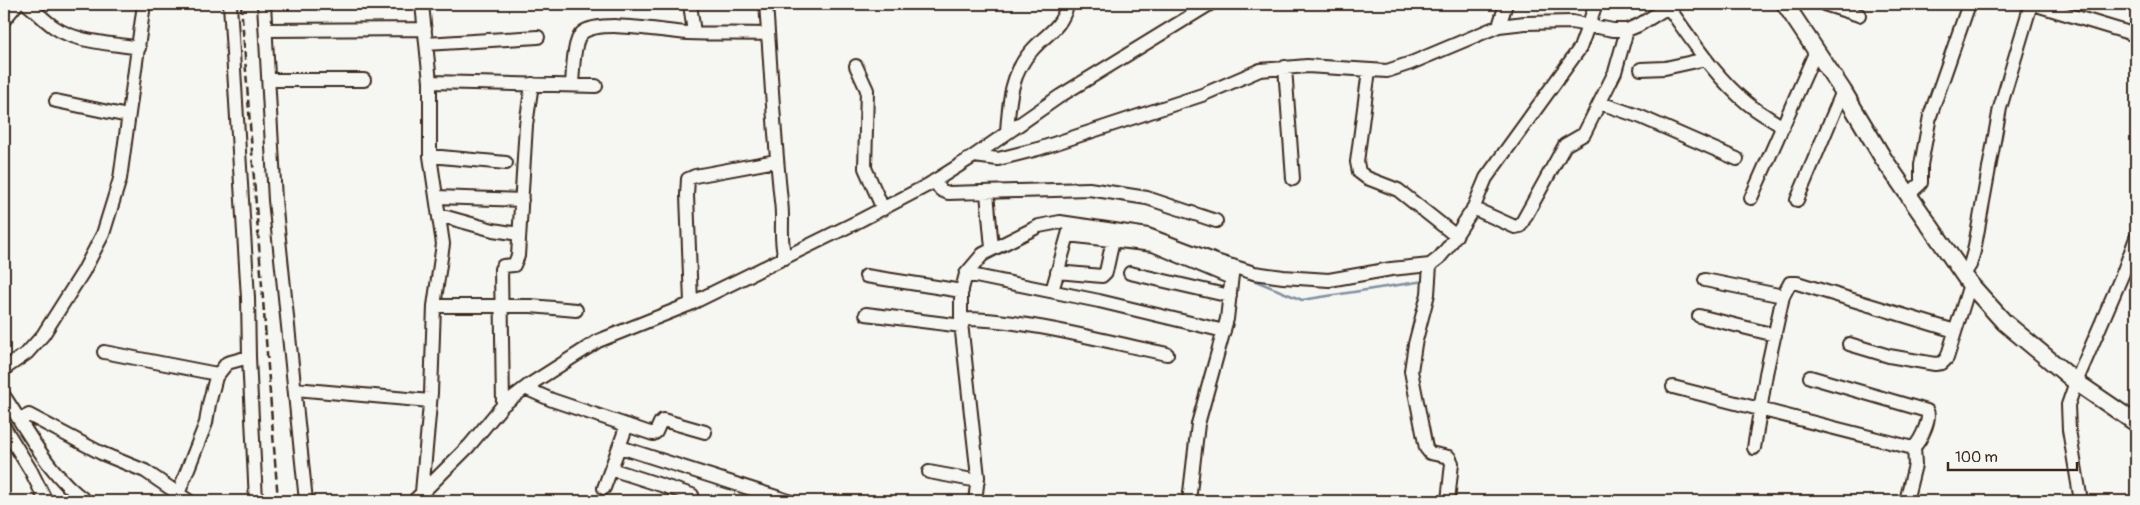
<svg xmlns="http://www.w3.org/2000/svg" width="2140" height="505" font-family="Pangolin,sans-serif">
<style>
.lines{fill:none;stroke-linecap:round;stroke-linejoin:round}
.stream{stroke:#8191a1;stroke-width:2.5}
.minor-casing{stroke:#3b2a1e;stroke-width:16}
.major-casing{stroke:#3b2a1e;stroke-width:20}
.minor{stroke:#f6f6f2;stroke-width:12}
.major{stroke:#f6f6f2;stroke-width:16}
.rail{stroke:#3b2a1e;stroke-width:2.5;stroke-dasharray:8 4;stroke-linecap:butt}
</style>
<rect width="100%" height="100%" fill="#f6f6f2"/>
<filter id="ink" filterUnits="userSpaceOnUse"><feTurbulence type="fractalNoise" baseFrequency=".02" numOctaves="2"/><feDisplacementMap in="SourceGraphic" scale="10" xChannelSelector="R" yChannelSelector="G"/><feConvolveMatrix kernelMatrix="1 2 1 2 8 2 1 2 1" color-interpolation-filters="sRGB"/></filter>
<g filter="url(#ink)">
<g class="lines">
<path class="stream" d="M 1054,229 L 1065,230
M 1465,233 L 1472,220
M 982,263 L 1041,232
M 1246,277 L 1302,300 L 1424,281"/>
<defs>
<path id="minor" d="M 27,4 C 36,11 44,20 54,27 C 77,43 112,43 139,48
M 230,4 L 248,298 L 249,357 L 256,501
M 264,4 L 275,200 L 306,501
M 422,4 L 430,82 L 430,156 L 443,244 L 434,306 L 431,393 L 422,492
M 690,4 L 694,33
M 766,4 C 771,70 774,136 781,201 C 784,221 779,239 785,258
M 1824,4 L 1859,15
M 2033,4 L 2136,35
M 1668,7 C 1692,40 1715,77 1747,103 C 1758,112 1771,119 1783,127
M 4,20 L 17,4
M 1499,26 L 1506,4
M 266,30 L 425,29
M 426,44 L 538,37
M 856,66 L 867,90 L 865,168 L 883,209
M 1285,67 L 1293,179
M 1641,69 L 1665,68 L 1706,59
M 1369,70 L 1357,162 L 1359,172 L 1367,178 L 1398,190 L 1456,236
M 269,80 L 364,80
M 430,82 L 596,86
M 572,85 C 573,73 573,41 582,33 C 601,18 664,32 688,33 C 714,34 741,33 768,34
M 56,101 L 128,116
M 1600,103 L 1641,117 L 1737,159
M 1007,132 C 1009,101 1011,72 1033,49 C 1050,30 1059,31 1068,4
M 430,156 L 506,163
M 974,156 L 998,159 L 1038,149 L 1202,95 L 1260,70 L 1307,66 L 1387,71 L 1411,63 L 1499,26 L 1525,23 L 1572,22 L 1613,30 L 1627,30 L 1639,25 L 1673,4
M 934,181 L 941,190 L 948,193 L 1089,189 L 1147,198 L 1216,221
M 987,193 L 992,248
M 1909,194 L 1921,183 L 1921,165 L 1930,116 L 1969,4
M 436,197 L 522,200
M 1751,198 L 1816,51
M 1797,200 L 1843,91
M 1473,208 L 1515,227 L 1520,226 L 1565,145 L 1584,134 L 1615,72 L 1627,30
M 439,215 L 493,230 L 519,234
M 1068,235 L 1153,245 L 1231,278
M 1430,265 L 1428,294 L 1415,344 L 1411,371 L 1426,448 L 1430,453 L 1449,457 L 1452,463 L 1448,501
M 1057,272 L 1102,276 L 1106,272 L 1113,240
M 1130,273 L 1230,296
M 966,274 L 1099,301 L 1224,331
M 866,276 L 962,291
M 1963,276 L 1970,265 L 1974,251 L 2000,108 L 2031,4
M 1705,280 L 1783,296
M 1052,291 L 1070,228
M 691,303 L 687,195 L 688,179 L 695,176 L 776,161
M 434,306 L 531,306 L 576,310
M 866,314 L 962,326
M 1699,316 L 1775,335
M 961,319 C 1026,319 1103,341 1167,354
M 1849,344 L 1889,356 L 1935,364 L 1942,363 L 1947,358 L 1970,284
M 104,352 L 217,374
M 4,369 L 27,353 L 43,335 L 83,272 L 103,234 L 120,179 L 144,4
M 1673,387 L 1909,447 L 1914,447 C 1921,440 1931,419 1927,411 L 1810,377
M 525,388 L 552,400 L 653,434 L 656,432 L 660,423 L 663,420 L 705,432
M 295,389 L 430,401
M 4,396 C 28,432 50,476 86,501
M 503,405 L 501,269 L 503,266 L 514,265 L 518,256 L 526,125 L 532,84
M 20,420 L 29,415 L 101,453 L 145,471 L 189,501
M 4,427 L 31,471 L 46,501
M 620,447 L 789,501
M 1754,448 L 1766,374 L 1783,296 L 1790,283 L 1797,283 L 1955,331
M 611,469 L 692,495
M 929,472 L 978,481
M 604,488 L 627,425
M 178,494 L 206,423 L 209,404 L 216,377 L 227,363 L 249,357
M 414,501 L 469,446 L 503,405 L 529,385 L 598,341 L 688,305 L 855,223 L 928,185 L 974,156 L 1060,96 L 1210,4
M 975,501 L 978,477 L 961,323 L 961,293 L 966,274 L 983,254 L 1039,226 L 1060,222 L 1148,235 L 1219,262 L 1254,273 L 1283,277 L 1329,280 L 1391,269 L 1430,265 L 1439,258 L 1449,246 L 1473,209 L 1486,178 L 1580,48 L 1596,4
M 1189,501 L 1198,424 L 1227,319 L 1233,266
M 1906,501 L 1915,465 L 1914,447
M 2081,501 L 2069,430 L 2068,405 L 2076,382 L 2123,273 L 2136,238"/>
<path id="major" d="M 1785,4 L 1843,91 L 1883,158 L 1970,284 L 2004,322 L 2076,382 L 2136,423"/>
</defs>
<use href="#minor" class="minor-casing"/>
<use href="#major" class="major-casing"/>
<use href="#minor" class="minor"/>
<use href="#major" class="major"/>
<path class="rail" d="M 241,4 L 278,501"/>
</g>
</g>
<rect width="2140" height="505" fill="none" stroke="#f6f6f2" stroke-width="20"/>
<rect x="10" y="10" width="2120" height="485" fill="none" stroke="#3b2a1e" stroke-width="2" filter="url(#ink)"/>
<path d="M1948 462v8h129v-8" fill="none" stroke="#3b2a1e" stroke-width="2.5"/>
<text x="1955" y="462" font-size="15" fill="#3b2a1e" stroke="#f6f6f2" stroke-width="4" paint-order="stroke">100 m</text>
</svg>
